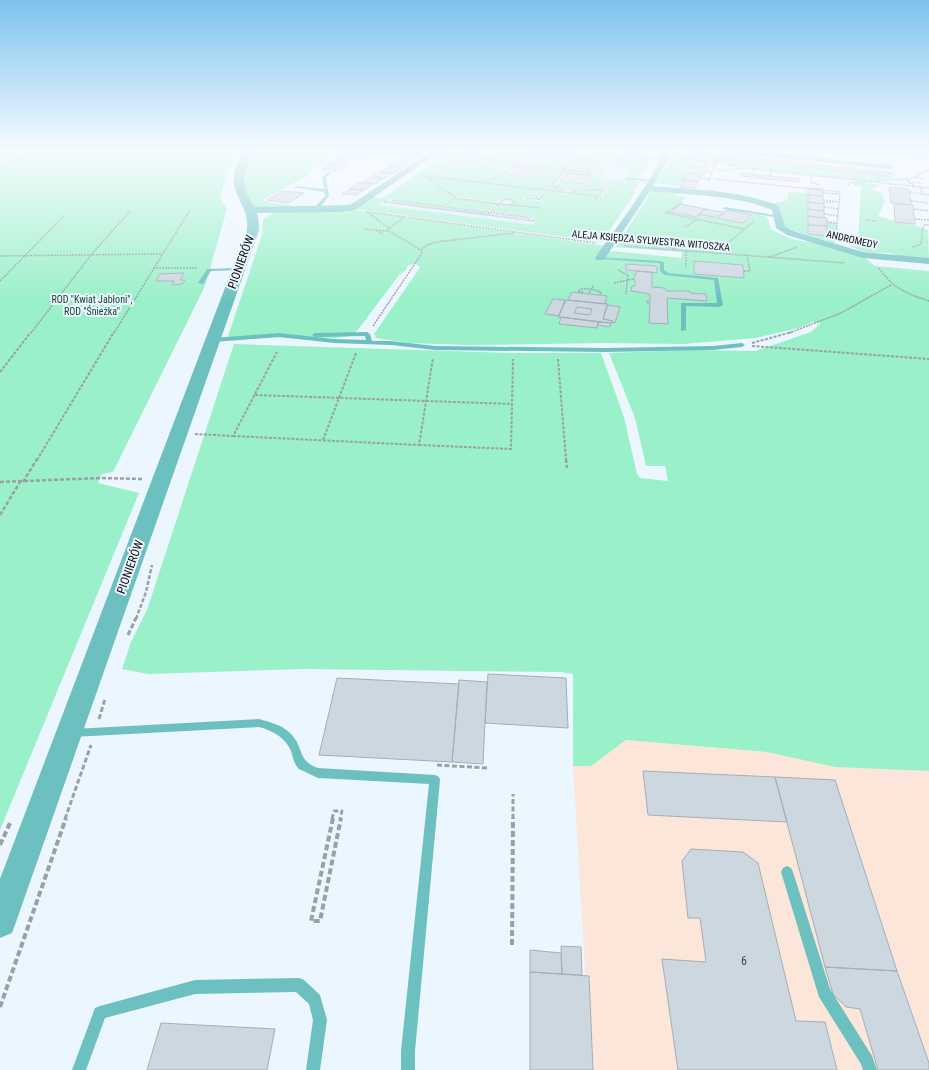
<svg xmlns="http://www.w3.org/2000/svg" width="929" height="1070" font-family="'Roboto Condensed',sans-serif">
<style>
.industrial{fill:#fce6d9}
.built{fill:#dbecfa}
.green{fill:#9af0c8;fill-rule:evenodd}
.building{fill:#cdd7e0;stroke:#a4aeb6}
.lines{fill:none;stroke-linecap:round;stroke-linejoin:round}
.path-far4{stroke:#99a0a7;stroke-width:1.5;stroke-dasharray:2 1;stroke-linecap:butt}
.path-far3{stroke:#99a0a7;stroke-width:2;stroke-dasharray:3 1.5;stroke-linecap:butt}
.path-far2{stroke:#99a0a7;stroke-width:2.5;stroke-dasharray:4 2;stroke-linecap:butt}
.path-far1{stroke:#99a0a7;stroke-width:3;stroke-dasharray:5 2.5;stroke-linecap:butt}
.path{stroke:#99a0a7;stroke-width:4;stroke-dasharray:6 3;stroke-linecap:butt}
.service{fill:#6dc0c0;fill-rule:evenodd}
.minor{fill:#6dc0c0;fill-rule:evenodd}
.tertiary{fill:#6dc0c0;fill-rule:evenodd}
.labels{text-anchor:middle;stroke-width:4;stroke-linejoin:round;paint-order:stroke}
.far-street-label{font-size:10px;fill:#111417;stroke:#ecf6ff}
.far-park-label{font-size:10px;fill:#13412e;stroke:#ecf6ff}
.street-label{font-size:12px;fill:#111417;stroke:#ecf6ff}
.near-number-label{font-size:12px;fill:#404549}
</style>
<rect width="100%" height="100%" fill="#ecf6ff"/>
<path class="industrial" d="M 626,740 L 767,752 L 835,767 L 929,771 L 929,1070 L 591,1070 L 573,766 L 591,766 Z"/>
<path class="built" d="M 497,151 L 575,151 L 651,161 L 637,181 L 640,182 L 630,196 L 596,237 L 373,207 L 446,154 L 468,154 Z"/>
<path class="green" d="M 0,151 L 237,151 L 226,175 L 220,199 L 227,209 L 205,286 L 113,472 L 102,474 L 98,483 L 139,493 L 0,830 Z
M 247,151 L 343,151 L 313,168 L 312,173 L 263,200 L 267,202 L 289,205 L 291,207 L 348,209 L 606,246 L 602,251 L 612,252 L 613,251 L 681,258 L 682,252 L 616,247 L 651,192 L 654,191 L 677,193 L 676,196 L 686,197 L 681,204 L 671,212 L 699,214 L 743,223 L 754,214 L 767,217 L 771,229 C 783,236 799,243 813,242 L 863,256 L 875,266 L 929,271 L 929,771 L 835,767 L 767,752 L 626,740 L 591,766 L 573,766 L 573,674 L 561,672 L 304,669 L 148,674 L 122,669 L 131,642 L 147,610 L 234,344 L 511,353 L 601,353 L 624,417 L 637,474 L 640,478 L 668,481 L 665,466 L 646,466 L 635,418 L 609,353 L 693,350 L 755,351 L 811,332 L 821,323 L 813,322 L 799,328 L 756,338 L 683,344 L 603,343 L 468,345 L 409,343 L 376,338 L 374,334 L 417,272 L 420,267 L 416,264 L 408,265 L 406,270 L 399,275 L 357,331 L 349,336 L 337,338 L 248,337 L 227,339 L 262,235 L 263,219 L 274,213 L 280,212 L 253,210 C 237,183 238,180 247,151 ZM 694,262 L 743,265 L 744,278 L 694,274 Z
M 496,151 L 526,151 L 512,164 L 498,162 L 500,160 L 480,158 L 483,155 L 473,154 Z
M 569,151 L 580,151 L 593,154 L 651,161 L 638,178 L 627,176 L 631,170 L 613,166 L 616,161 L 605,160 L 598,170 L 605,171 L 603,173 L 586,172 L 597,160 L 604,160 L 589,157 L 565,155 Z
M 678,151 L 720,152 L 716,161 L 693,159 L 700,159 L 702,155 L 690,154 L 689,156 L 691,156 L 691,159 L 674,157 Z
M 446,154 L 461,155 L 443,169 L 447,168 L 452,163 L 491,168 L 496,163 L 513,165 L 507,170 L 509,172 L 505,176 L 553,181 L 537,197 L 511,199 L 502,198 L 499,201 L 500,199 L 497,195 L 499,199 L 496,202 L 472,199 L 477,198 L 453,197 L 442,206 L 394,200 L 397,198 L 394,197 L 387,202 L 382,202 L 378,205 L 533,225 L 536,221 L 532,220 L 534,217 L 493,212 L 501,204 L 542,209 L 512,205 L 518,199 L 548,202 L 538,200 L 557,182 L 585,185 L 592,176 L 608,180 L 601,190 C 593,190 559,189 555,191 L 564,195 L 570,192 L 601,191 L 595,198 L 605,196 L 603,194 L 611,182 L 630,179 L 640,182 L 633,191 L 636,191 L 602,242 L 356,209 L 371,197 L 383,198 Z
M 552,157 L 573,159 L 563,169 L 534,166 L 538,163 L 545,164 Z
M 672,158 L 709,162 L 696,161 L 690,173 L 686,173 L 680,186 L 655,183 Z
M 718,158 L 810,166 L 905,179 L 872,181 L 744,168 L 716,162 Z
M 539,169 L 562,171 L 553,181 L 530,178 Z
M 855,182 L 863,182 L 880,185 L 871,190 L 882,193 L 885,201 L 878,216 C 895,222 912,223 928,230 L 929,260 C 922,260 914,259 907,258 C 901,257 894,253 888,253 C 875,252 861,255 851,245 L 863,246 L 863,243 L 858,242 L 861,187 L 854,186 Z
M 789,192 L 808,193 L 808,234 L 827,222 L 837,223 L 836,240 L 834,243 L 784,228 L 771,204 L 787,200 Z
M 454,198 L 458,199 L 497,203 L 489,211 L 445,206 Z
M 392,201 L 488,213 L 487,215 L 390,203 Z"/>
<path class="building" d="M 349,151 L 362,151 L 356,154 L 345,153 Z
M 409,151 L 421,152 L 414,157 L 401,156 Z
M 526,151 L 530,151 L 548,153 L 534,166 L 512,164 Z
M 627,151 L 644,151 L 640,157 L 624,156 Z
M 867,151 L 923,152 L 924,156 Z
M 345,153 L 356,154 L 348,160 L 336,158 Z
M 401,156 L 414,157 L 406,162 L 394,161 Z
M 462,156 L 500,160 L 498,162 L 519,164 L 518,166 L 467,160 L 461,164 L 452,163 Z
M 725,156 L 734,156 L 744,157 L 743,161 L 724,159 Z
M 744,157 L 765,160 L 764,163 L 743,161 Z
M 339,159 L 348,160 L 351,160 L 342,165 L 330,164 Z
M 573,159 L 595,161 L 586,172 L 563,169 Z
M 766,159 L 788,161 L 787,164 L 765,162 Z
M 467,160 L 496,163 L 491,168 L 461,164 Z
M 398,161 L 406,162 L 410,163 L 402,168 L 390,166 Z
M 696,161 L 709,162 L 707,168 L 693,167 Z
M 788,161 L 800,162 L 811,163 L 810,166 L 787,164 Z
M 330,164 L 342,165 L 334,170 L 322,169 Z
M 519,164 L 541,167 L 539,169 L 517,166 Z
M 811,164 L 822,165 L 830,166 L 830,170 L 810,167 Z
M 390,166 L 402,168 L 394,173 L 381,172 Z
M 830,166 L 851,168 L 850,172 L 830,170 Z
M 517,167 L 539,169 L 530,178 L 507,175 Z
M 541,167 L 571,170 L 569,172 L 539,169 Z
M 693,167 L 707,168 L 704,175 L 690,173 Z
M 851,169 L 872,171 L 872,174 L 850,172 Z
M 571,170 L 591,172 L 588,175 L 568,173 Z
M 872,171 L 892,173 L 892,177 L 872,174 Z
M 379,172 L 381,172 L 392,173 L 384,178 L 371,177 Z
M 568,173 L 588,175 L 591,176 L 584,184 L 560,181 Z
M 686,173 L 690,173 L 701,174 L 698,181 L 683,180 Z
M 741,173 L 752,174 L 760,175 L 758,178 L 740,176 Z
M 760,175 L 771,176 L 780,177 L 779,180 L 758,178 Z
M 371,177 L 384,178 L 375,184 L 362,183 Z
M 780,177 L 799,179 L 799,182 L 779,180 Z
M 683,180 L 698,181 L 695,188 L 680,187 Z
M 359,182 L 362,183 L 372,184 L 364,190 L 350,189 Z
M 889,187 L 909,189 L 911,205 L 891,203 Z
M 808,188 L 823,189 L 823,196 L 808,195 Z
M 350,189 L 364,190 L 356,195 L 342,194 Z
M 283,191 L 304,193 L 288,203 L 267,200 Z
M 808,195 L 823,196 L 824,204 L 808,202 Z
M 808,202 L 824,204 L 824,211 L 808,209 Z
M 894,203 L 913,205 L 915,224 L 895,222 Z
M 681,204 L 706,209 L 696,217 L 671,212 Z
M 706,209 L 715,211 L 724,212 L 717,218 L 699,214 Z
M 808,209 L 824,211 L 824,218 L 808,216 Z
M 727,210 L 752,215 L 743,223 L 717,218 Z
M 808,216 L 827,218 L 827,226 L 808,225 Z
M 808,225 L 827,226 L 827,236 L 808,234 Z
M 694,261 L 743,265 L 744,278 L 694,274 Z
M 626,264 L 656,266 L 657,267 L 657,273 L 626,270 Z
M 636,271 L 652,272 L 652,287 L 664,288 L 667,291 L 690,291 L 690,293 L 706,294 L 707,301 L 667,298 L 668,324 L 649,323 L 650,303 L 647,303 L 647,301 L 650,301 L 650,294 L 631,291 L 632,286 L 635,286 L 635,280 L 633,279 L 635,277 Z
M 184,273 L 180,280 L 185,280 L 182,284 L 172,285 L 174,281 L 156,281 L 160,274 Z
M 572,292 L 607,296 L 605,304 L 568,300 Z
M 553,299 L 565,300 L 559,316 L 545,314 Z
M 566,300 L 608,304 L 603,319 L 613,321 L 612,323 L 558,317 Z
M 607,305 L 620,307 L 615,323 L 612,322 L 613,321 L 603,319 Z
M 577,307 L 592,309 L 590,315 L 574,313 Z
M 561,317 L 598,322 L 597,328 L 559,324 Z
M 598,322 L 611,323 L 610,327 L 598,325 Z
M 488,674 L 566,678 L 568,728 L 485,723 Z
M 337,678 L 459,684 L 452,762 L 319,755 Z
M 459,680 L 487,682 L 483,764 L 452,762 Z
M 643,771 L 775,777 L 787,822 L 648,815 Z
M 775,777 L 835,780 L 897,971 L 825,967 Z
M 691,849 L 743,852 L 758,863 L 796,1021 L 825,1022 L 837,1070 L 678,1070 L 662,959 L 706,962 L 700,918 L 688,918 L 682,861 Z
M 561,946 L 581,947 L 582,975 L 562,974 Z
M 530,950 L 561,953 L 562,974 L 530,972 Z
M 825,967 L 897,971 L 929,1063 L 929,1070 L 878,1070 L 860,1009 L 846,1007 L 833,994 Z
M 530,972 L 589,976 L 593,1070 L 530,1070 Z
M 161,1023 L 275,1029 L 267,1070 L 147,1070 Z"/>
<g class="lines">
<path class="path-far4" d="M 362,151 L 368,152
M 685,151 L 686,153 L 717,153
M 695,151 L 717,161
M 913,151 L 924,152 L 925,158
M 692,154 L 691,156 L 694,157 L 692,159
M 888,154 L 929,158
M 353,156 L 360,157
M 564,156 L 595,160
M 719,157 L 716,162 L 741,167
M 678,158 L 716,162 L 708,183
M 538,162 L 546,163
M 708,165 L 716,165
M 0,169 L 31,151
M 339,171 L 370,151
M 706,171 L 713,172
M 718,171 L 744,168 L 929,188
M 751,174 L 754,169
M 599,175 L 602,175
M 421,176 L 599,196
M 430,176 L 450,164
M 770,176 L 772,171
M 812,176 L 811,182 L 820,185
M 426,177 L 444,191 L 456,197
M 916,177 L 923,179
M 700,178 L 710,179
M 715,179 L 840,192 L 836,236
M 905,179 L 915,187
M 878,181 L 910,179 L 929,170
M 482,182 L 500,176 L 514,166 L 517,166
M 909,182 L 922,183
M 552,185 L 562,191
M 849,186 L 849,183 L 865,182
M 920,189 L 922,189 L 922,194 L 929,195
M 571,191 L 602,190
M 910,192 L 922,194
M 823,193 L 839,194
M 504,199 L 515,200 L 511,205 L 499,204 Z
M 527,199 L 539,198
M 596,199 L 610,181
M 392,200 L 532,218
M 538,200 L 563,172 L 568,173
M 823,200 L 839,202
M 911,201 L 929,203
M 384,202 L 488,215 L 499,204
M 823,202 L 833,203
M 681,203 L 666,213 L 744,229
M 511,205 L 541,208
M 443,207 L 454,198 L 499,204
M 824,207 L 838,209
M 914,209 L 929,211
M 366,211 L 389,228
M 369,212 L 596,243
M 824,214 L 838,216
M 489,215 L 535,221
M 698,215 L 701,216
M 915,219 L 929,220
M 866,220 L 878,221
M 827,222 L 837,223
M 685,227 L 696,220
M 364,229 L 386,231 L 404,217
M 376,230 L 383,234
M 629,237 L 677,249
M 727,244 L 753,222
M 624,246 L 845,263
M 913,247 L 921,244 L 923,227 L 925,225 L 929,225
M 421,250 L 427,245 L 436,242 L 514,233
M 686,251 L 686,267
M 0,256 L 161,254
M 770,257 L 797,247
M 153,268 L 198,268
M 879,268 C 892,288 908,294 929,301
M 619,269 L 619,271 L 628,275 L 626,294
M 744,271 L 750,271 L 747,256
M 0,281 L 64,216
M 614,283 L 633,279
M 583,292 L 578,292 L 581,289 L 591,289 L 593,286
M 589,293 L 591,289 L 601,292 L 600,295
M 373,326 L 422,253 L 421,250 L 387,230
M 31,333 L 91,255 L 130,211
M 114,333 L 190,210
M 789,333 L 841,313 L 891,285"/>
<path class="path-far3" d="M 752,343 L 792,332
M 752,346 L 929,359
M 558,359 L 566,460
M 0,372 L 31,332
M 255,395 L 512,404
M 195,434 L 233,436 L 277,352
M 233,436 L 419,445 L 433,358
M 323,440 L 356,353
M 419,445 L 511,449 L 513,359
M 37,460 L 114,332"/>
<path class="path-far2" d="M 566,459 L 567,468
M 0,482 L 100,478 L 142,479
M 23,482 L 37,459
M 0,515 L 20,482
M 136,619 L 146,592 L 152,565"/>
<path class="path-far1" d="M 128,635 L 136,618
M 99,719 L 105,699
M 437,765 L 487,768
M 65,819 L 91,745
M 332,819 L 334,811 L 342,811 L 340,819
M 513,819 L 513,794"/>
<path class="path" d="M 333,818 L 311,921 L 320,921 L 341,818
M 0,845 L 10,823
M 512,945 L 513,818
M 0,1007 L 66,818"/>
<path class="service" d="M 435,151 L 466,153 L 496,151 L 466,155 L 434,153 Z
M 544,151 L 557,152 L 552,156 L 550,155 L 552,153 Z
M 599,151 L 603,151 L 604,153 L 666,160 L 664,161 L 604,155 L 600,154 Z
M 328,172 L 331,173 L 326,177 L 329,196 L 317,211 L 313,211 L 313,209 L 325,196 L 324,192 L 293,187 L 295,186 L 324,189 L 322,177 Z
M 626,177 L 651,180 L 653,181 L 651,182 L 625,179 Z
M 725,207 L 774,215 L 776,216 L 774,217 L 723,209 L 723,208 Z
M 598,257 L 659,261 L 664,262 L 664,270 L 668,273 L 718,278 L 723,305 L 720,307 L 686,306 L 686,330 L 681,331 L 681,303 L 717,303 L 714,280 L 665,275 L 660,271 L 660,264 L 658,263 L 600,259 L 598,258 Z
M 239,268 L 241,269 L 241,270 L 211,271 L 203,284 L 198,283 L 207,269 Z
M 367,332 L 370,334 L 372,341 L 391,341 L 435,346 L 605,348 L 713,346 L 742,343 L 745,345 L 742,347 L 713,350 L 605,352 L 435,350 L 391,345 L 334,343 L 279,337 L 213,342 L 210,340 L 213,338 L 279,333 L 334,339 L 366,340 L 365,336 L 315,337 L 312,335 L 315,333 Z
M 259,719 C 270,722 282,725 290,733 C 304,746 297,761 318,768 L 435,775 L 439,777 L 440,780 L 415,1051 L 415,1070 L 401,1070 L 401,1051 L 429,784 L 318,778 L 299,769 C 294,764 293,758 291,751 C 285,737 273,731 259,727 L 73,737 L 69,736 L 68,733 L 69,730 L 73,729 Z
M 787,866 L 791,868 L 793,872 L 830,989 L 872,1056 L 877,1070 L 863,1070 L 861,1064 L 819,997 L 781,872 L 783,868 Z
M 299,978 L 304,980 L 320,995 L 327,1020 L 320,1070 L 306,1070 L 313,1020 L 309,1004 L 296,992 L 195,994 L 105,1018 L 86,1070 L 72,1070 L 95,1008 L 100,1006 L 195,980 Z"/>
<path class="minor" d="M 432,151 L 439,152 L 355,210 L 339,212 L 253,213 L 248,210 L 253,207 L 350,205 Z
M 662,151 L 670,151 L 670,157 L 653,186 C 695,190 740,190 779,206 L 785,227 L 793,231 L 863,252 L 929,258 L 929,264 L 863,258 L 787,235 L 776,228 L 772,210 C 737,195 688,195 650,191 L 604,260 L 596,260 L 595,258 C 608,239 662,169 662,151 Z
M 725,151 L 751,151 L 890,165 L 894,167 L 890,169 L 729,153 Z"/>
<path class="tertiary" d="M 242,151 L 252,151 C 249,160 243,172 244,182 C 246,201 260,206 259,230 L 16,922 L 12,933 L 0,938 L 0,879 L 247,230 C 249,206 235,200 234,182 C 233,171 239,160 242,151 Z"/>
</g>
<linearGradient id="sky" x2="0" y2="1"><stop stop-color="#7dc3ed"/><stop offset="0.5" stop-color="#f6fbff"/><stop offset="1" stop-color="#f6fbff" stop-opacity="0"/></linearGradient>
<rect width="929" height="301" fill="url(#sky)"/>
<g class="labels">
<g class="far-street-label">
<text transform="translate(852 239) rotate(13)" y="4">ANDROMEDY</text>
<text transform="translate(651 240) rotate(5)" y="4">ALEJA KSIĘDZA SYLWESTRA WITOSZKA</text>
</g>
<g class="far-park-label">
<text x="92" y="303">ROD "Kwiat Jabłoni",<tspan x="92" dy="12">ROD "Śnieżka"</tspan></text>
</g>
<g class="street-label">
<text transform="translate(241 262) rotate(-70)" y="4">PIONIERÓW</text>
<text transform="translate(130 567) rotate(-70)" y="4">PIONIERÓW</text>
</g>
<g class="near-number-label">
<text x="744" y="965">6</text>
</g>
</g>
</svg>
